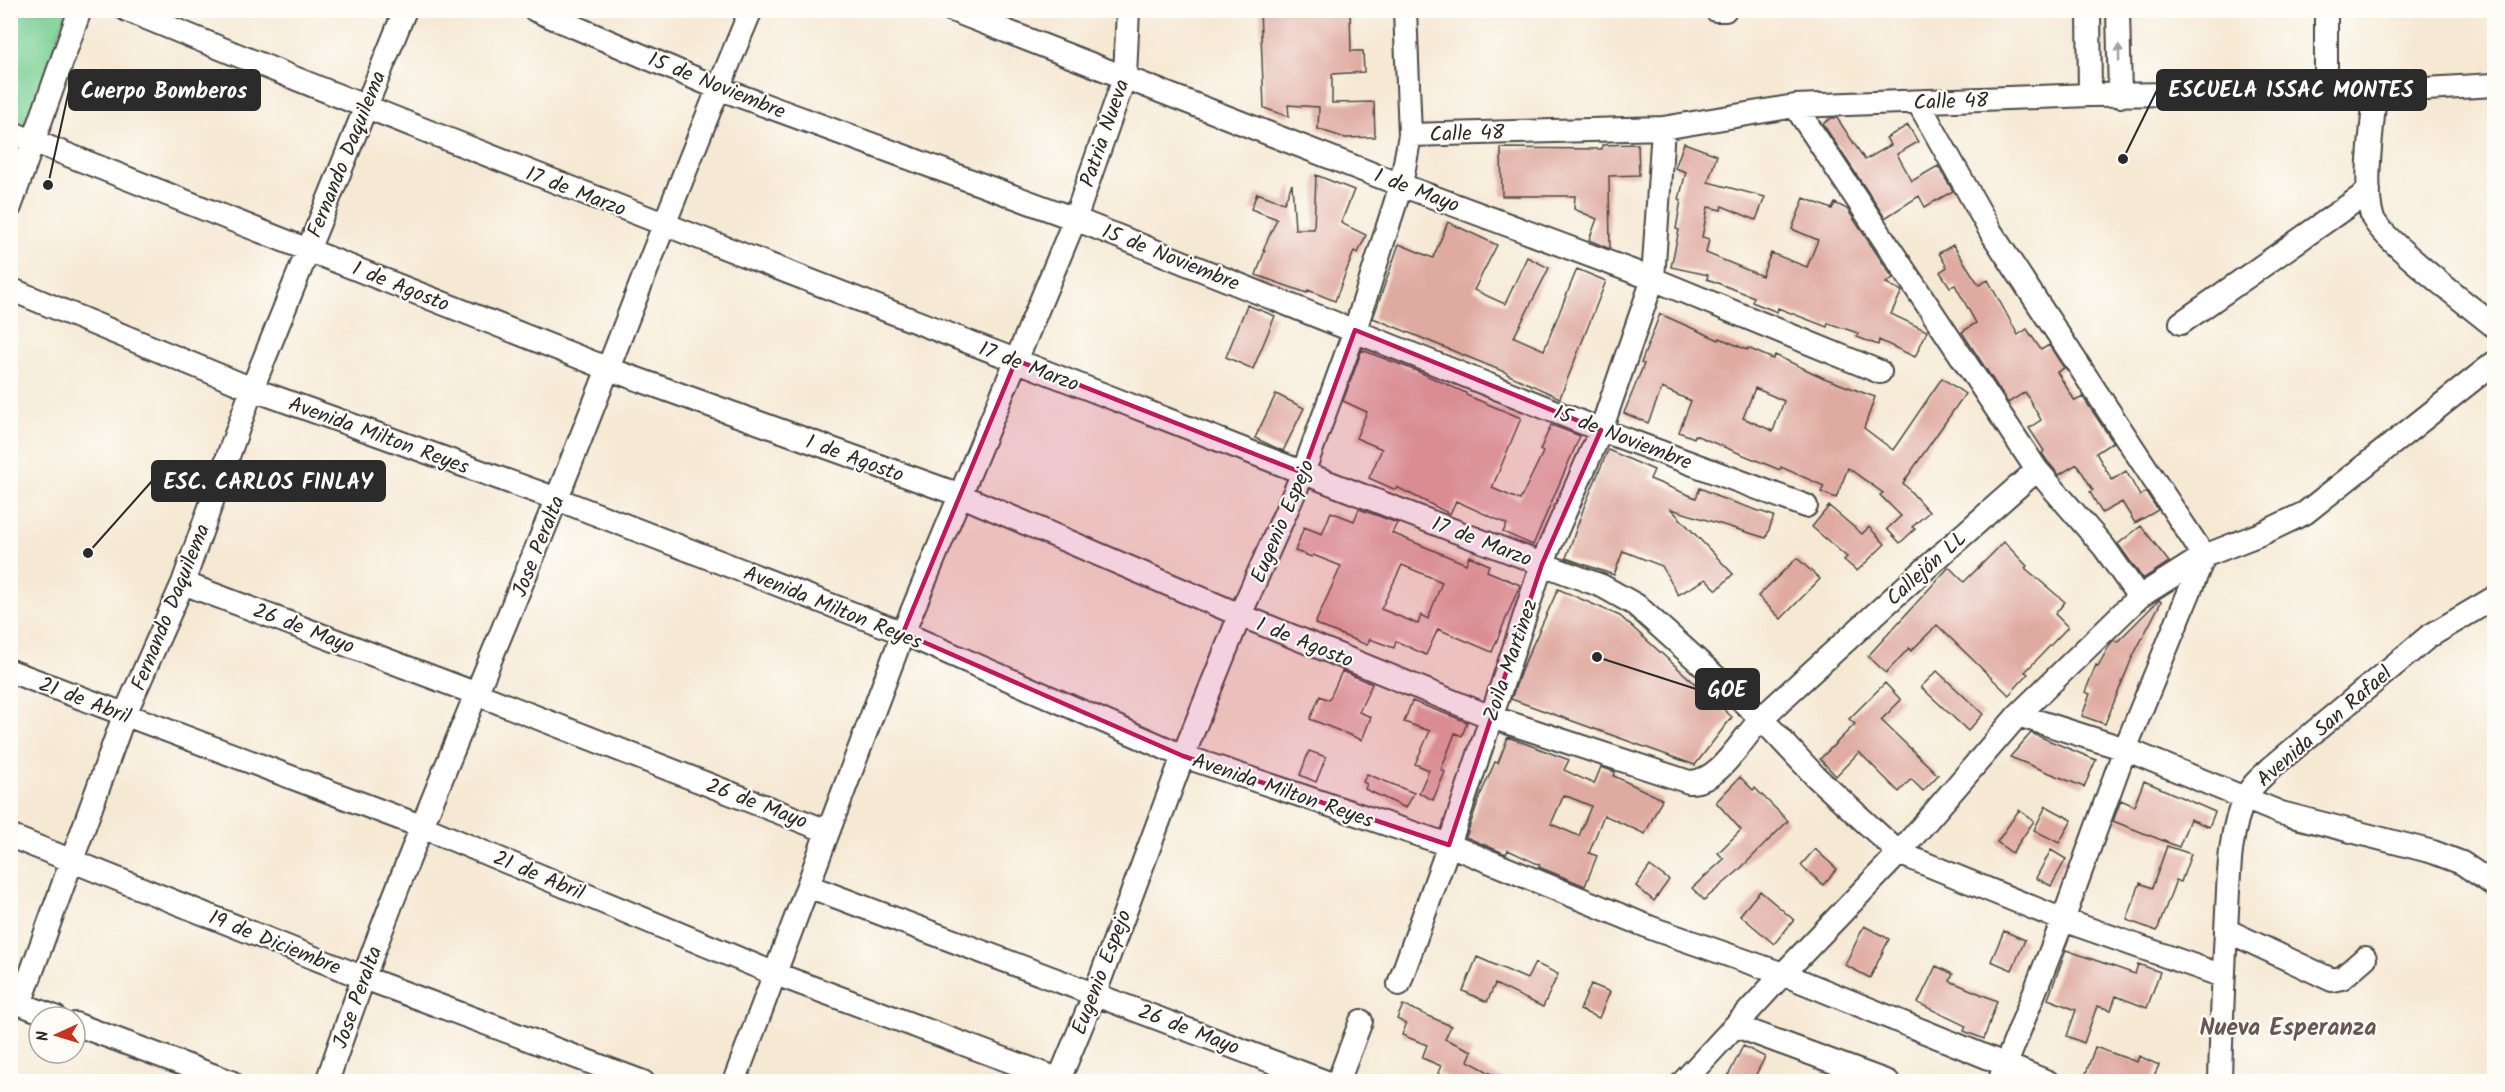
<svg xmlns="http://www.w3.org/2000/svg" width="2505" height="1092" font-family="Kalam,sans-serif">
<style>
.green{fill:#7ad094;stroke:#527e60;stroke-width:1.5}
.building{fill:#dfaaa0;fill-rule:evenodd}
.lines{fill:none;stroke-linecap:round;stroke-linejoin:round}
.minor-casing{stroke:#494844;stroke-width:26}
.minor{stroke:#fff;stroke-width:22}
.oneway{fill:#a0a0a0}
.marked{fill:#c2185b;fill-opacity:0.2;stroke:#c2185b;stroke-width:4.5;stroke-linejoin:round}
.labels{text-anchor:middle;stroke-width:4.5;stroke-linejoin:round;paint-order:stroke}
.street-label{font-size:21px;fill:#2b2b2b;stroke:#fdfcf7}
.quarter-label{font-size:24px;font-weight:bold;fill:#6a5754;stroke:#fdfcf7}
.leader{fill:none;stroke:#2b2b2b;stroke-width:2}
.callout-dot{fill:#2b2b2b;stroke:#fdfcf7;stroke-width:2}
.callout{fill:#2b2b2b;stroke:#2b2b2b;stroke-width:2}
.callout-label{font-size:22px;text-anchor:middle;font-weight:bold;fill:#fff}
</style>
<rect width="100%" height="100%" fill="#fdfcf7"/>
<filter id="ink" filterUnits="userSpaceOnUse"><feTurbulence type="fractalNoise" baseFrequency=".0167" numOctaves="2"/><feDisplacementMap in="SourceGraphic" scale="12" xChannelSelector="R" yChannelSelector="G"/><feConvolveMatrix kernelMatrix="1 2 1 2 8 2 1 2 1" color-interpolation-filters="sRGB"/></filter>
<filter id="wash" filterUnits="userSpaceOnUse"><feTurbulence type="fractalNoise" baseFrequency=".008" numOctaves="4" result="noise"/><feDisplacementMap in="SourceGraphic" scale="24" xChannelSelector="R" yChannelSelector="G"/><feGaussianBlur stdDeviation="1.35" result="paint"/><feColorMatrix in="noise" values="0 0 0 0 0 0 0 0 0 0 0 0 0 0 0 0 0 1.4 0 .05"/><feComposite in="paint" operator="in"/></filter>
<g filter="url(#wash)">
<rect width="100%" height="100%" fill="#f6e9d4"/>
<path class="green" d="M 10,11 L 67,11 L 27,125 L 11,119 Z"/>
<g id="blocks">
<path class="building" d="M 1260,10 L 1350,10 L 1351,51 L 1363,51 L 1364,72 L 1332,74 L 1332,103 L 1374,102 L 1375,137 L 1345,138 L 1318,129 L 1319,107 L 1288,105 L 1289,117 L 1264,108 Z
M 1831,118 L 1837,118 L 1865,160 L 1891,145 L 1886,138 L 1908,125 L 1918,142 L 1897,154 L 1912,181 L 1938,166 L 1953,191 L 1925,207 L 1919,196 L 1885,218 L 1823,124 Z
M 1684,143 L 1717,155 L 1708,182 L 1765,197 L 1756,220 L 1722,206 L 1721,210 L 1708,207 L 1702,237 L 1709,239 L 1706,253 L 1762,276 L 1771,253 L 1807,267 L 1818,240 L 1792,229 L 1804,198 L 1832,209 L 1835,203 L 1847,209 L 1893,278 L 1886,283 L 1902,291 L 1891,314 L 1927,331 L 1915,357 L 1879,340 L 1878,345 L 1857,337 L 1858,333 L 1828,323 L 1827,327 L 1778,308 L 1777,312 L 1752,302 L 1754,297 L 1707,279 L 1708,275 L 1671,267 L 1679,230 L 1676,229 L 1681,200 L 1679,199 L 1686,172 L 1675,168 Z
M 1638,144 L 1639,175 L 1609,176 L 1610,249 L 1589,240 L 1597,219 L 1574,209 L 1575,196 L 1502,196 L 1501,148 L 1602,149 L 1602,145 Z
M 1316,175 L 1354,190 L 1341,223 L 1366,235 L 1358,253 L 1354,251 L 1335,301 L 1308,290 L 1307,293 L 1256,275 L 1265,250 L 1263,250 L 1277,219 L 1251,209 L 1257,193 L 1284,203 L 1292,184 L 1295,229 L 1314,229 Z
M 1448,222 L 1497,245 L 1474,290 L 1505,304 L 1527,257 L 1549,268 L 1514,337 L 1544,350 L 1577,269 L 1606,281 L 1560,398 L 1507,374 L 1507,373 L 1373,318 L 1399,244 L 1433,258 Z
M 1953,245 L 1979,285 L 1988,280 L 2018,335 L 2027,329 L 2041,350 L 2049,345 L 2064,368 L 2057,372 L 2075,401 L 2083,397 L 2113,442 L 2096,453 L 2112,480 L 2126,471 L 2140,496 L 2146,492 L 2158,510 L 2135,523 L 2122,502 L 2102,513 L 2090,492 L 2093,490 L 2077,464 L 2059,475 L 2048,462 L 2042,453 L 2044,451 L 2029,428 L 2041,420 L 2025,392 L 2008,403 L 1962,332 L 1976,323 L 1955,285 L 1950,287 L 1940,272 L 1947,267 L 1939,253 Z
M 1247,305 L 1275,316 L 1253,369 L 1226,357 Z
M 1660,314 L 1719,340 L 1720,338 L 1747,350 L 1748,348 L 1773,359 L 1775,355 L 1824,378 L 1875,397 L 1864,428 L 1893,450 L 1942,378 L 1965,394 L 1903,483 L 1929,512 L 1912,527 L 1915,529 L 1900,543 L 1887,529 L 1901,516 L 1880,495 L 1883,493 L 1848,468 L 1836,498 L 1821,492 L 1824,486 L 1781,467 L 1780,470 L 1695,435 L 1694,438 L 1679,432 L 1691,401 L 1662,388 L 1648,423 L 1624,413 L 1644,364 L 1641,363 ZM 1755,388 L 1784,401 L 1773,431 L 1743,418 Z
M 1362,350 L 1419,372 L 1466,393 L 1466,395 L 1521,418 L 1492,488 L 1520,500 L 1543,452 L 1540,450 L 1551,425 L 1580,436 L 1533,545 L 1503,532 L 1507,524 L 1456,501 L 1450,514 L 1397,487 L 1396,490 L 1369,478 L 1382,449 L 1356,438 L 1367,412 L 1343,401 Z
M 1276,394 L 1304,408 L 1283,451 L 1255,438 Z
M 1608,450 L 1654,470 L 1650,479 L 1696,498 L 1700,488 L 1716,495 L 1715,496 L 1774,516 L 1766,538 L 1671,509 L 1733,574 L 1717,590 L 1706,579 L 1678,595 L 1662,566 L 1623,551 L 1614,575 L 1566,558 L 1584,507 Z
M 1829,506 L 1862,534 L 1869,527 L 1885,544 L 1857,571 L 1844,560 L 1847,557 L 1812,527 Z
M 1359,509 L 1397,523 L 1392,533 L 1466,564 L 1469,556 L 1489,565 L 1487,571 L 1520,585 L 1492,652 L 1438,629 L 1426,655 L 1396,641 L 1394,648 L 1370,639 L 1367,645 L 1315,624 L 1341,566 L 1313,555 L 1312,557 L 1295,551 L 1304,527 L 1322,534 L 1331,512 L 1354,521 ZM 1402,565 L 1442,582 L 1428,619 L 1421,615 L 1418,624 L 1381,609 Z
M 2141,526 L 2169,562 L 2143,579 L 2118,544 Z
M 2004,542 L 2027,566 L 2025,568 L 2065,602 L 2055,614 L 2068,627 L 2025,672 L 2028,674 L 2009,695 L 1937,625 L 1911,651 L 1909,648 L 1886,673 L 1868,656 L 1949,567 L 1964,582 Z
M 1797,558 L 1820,579 L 1781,619 L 1758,596 Z
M 1558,589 L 1620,616 L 1732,717 L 1695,765 L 1511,699 L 1521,671 Z
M 2159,600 L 2161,602 L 2132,658 L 2105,724 L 2082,716 L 2090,694 L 2085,692 L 2096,665 L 2098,666 L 2111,643 L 2114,640 L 2117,642 Z
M 1342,671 L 1372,684 L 1359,712 L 1371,717 L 1362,740 L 1310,719 L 1320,696 L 1329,700 Z
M 1937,671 L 1983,714 L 1968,731 L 1921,687 Z
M 1885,683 L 1901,700 L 1881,720 L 1938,775 L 1923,791 L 1911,779 L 1899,792 L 1859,752 L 1836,776 L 1820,759 L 1855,724 L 1849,719 Z
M 1412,701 L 1467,722 L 1462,736 L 1455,733 L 1441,770 L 1445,772 L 1433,800 L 1419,793 L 1429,770 L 1415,764 L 1430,731 L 1404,722 Z
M 2031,733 L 2096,760 L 2084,787 L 2010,757 Z
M 1508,737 L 1569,760 L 1564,770 L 1594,784 L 1601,767 L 1615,772 L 1614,776 L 1662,799 L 1645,834 L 1604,815 L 1589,853 L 1597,856 L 1585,886 L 1539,867 L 1540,865 L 1508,850 L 1506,854 L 1466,837 L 1480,796 L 1495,762 L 1498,763 ZM 1564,795 L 1591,806 L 1579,836 L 1551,824 Z
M 1309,751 L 1326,757 L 1316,782 L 1300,775 Z
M 1367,774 L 1414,793 L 1406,808 L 1365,789 L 1367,784 L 1363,782 Z
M 1740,777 L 1753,790 L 1755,788 L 1788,821 L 1737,872 L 1704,900 L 1692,888 L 1724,859 L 1718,853 L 1741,830 L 1716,802 Z
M 2144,781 L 2215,812 L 2209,827 L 2190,819 L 2179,847 L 2113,821 L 2121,800 L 2134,806 Z
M 2046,806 L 2072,820 L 2059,843 L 2034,830 Z
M 2019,810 L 2034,821 L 2012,853 L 1997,842 Z
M 2167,846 L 2191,854 L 2181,882 L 2176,880 L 2157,931 L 2127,920 L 2140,883 L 2152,888 Z
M 1815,849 L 1837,869 L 1823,885 L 1801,865 Z
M 2051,850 L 2066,859 L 2051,886 L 2036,878 Z
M 1650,866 L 1669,880 L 1654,901 L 1636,886 Z
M 1760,891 L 1794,920 L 1774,944 L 1740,915 Z
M 1864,926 L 1889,939 L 1870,978 L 1845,965 Z
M 2004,931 L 2025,940 L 2012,970 L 1991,961 Z
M 2066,950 L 2135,974 L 2138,964 L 2160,972 L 2147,1008 L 2116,996 L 2111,1010 L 2097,1006 L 2084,1043 L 2067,1036 L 2076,1010 L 2048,999 Z
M 1477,957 L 1527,979 L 1535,963 L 1558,974 L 1543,1007 L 1495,984 L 1487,1002 L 1463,991 Z
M 1936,966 L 1953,974 L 1950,981 L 1997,1001 L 1984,1039 L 1964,1031 L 1966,1026 L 1918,1003 Z
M 1591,984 L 1610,992 L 1599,1018 L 1580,1010 Z
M 1403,1005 L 1451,1026 L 1445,1039 L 1472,1051 L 1468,1061 L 1507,1082 L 1457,1082 L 1438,1073 L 1441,1066 L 1422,1058 L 1427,1045 L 1402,1035 L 1406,1024 L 1397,1019 Z
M 1743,1046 L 1765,1057 L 1752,1082 L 1725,1082 Z
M 2095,1047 L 2137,1062 L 2139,1056 L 2159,1065 L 2151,1082 L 2083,1082 Z"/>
</g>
</g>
<g filter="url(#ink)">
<use href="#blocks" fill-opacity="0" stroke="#494844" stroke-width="1.5"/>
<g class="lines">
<defs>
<path id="minor" d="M 127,10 C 421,131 718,245 1015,360 C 1210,436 1405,514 1602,586 L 1636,605 L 1761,718 L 1816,777 L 1899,853 L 1783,974 L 1683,1082
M 535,10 L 718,88 L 1075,219 L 1601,430 L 1806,506
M 952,10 L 1401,185 L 1653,279 L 1880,372
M 1716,10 L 1725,10
M 2089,10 L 2090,95
M 2118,10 L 2120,96
M 2375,92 C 2373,127 2363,183 2372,216 C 2378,237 2472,308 2494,326
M 2326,93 L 2326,10
M 1918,102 L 1991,232 L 2204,556 L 2263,533 L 2305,513 L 2494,363
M 1795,106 L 2037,470
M 10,132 L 609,369 L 960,495 L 1240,615 L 1491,717 L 1689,782 C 1721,783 1743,735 1765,715 C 1855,632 1945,550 2037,470 L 2104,547 L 2139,597
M 1410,135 L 1663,128 L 1795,106 L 2090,95 L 2375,92 L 2494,85
M 10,207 L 80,10
M 10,289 L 252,389 L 557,499 L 903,633 L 1183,756 L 1449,845 L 1654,929 L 1783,974 L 2048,1082
M 2181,323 L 2369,191
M 183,583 L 477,694 L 827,831 L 808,886 L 1326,1082
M 10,671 L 423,827 L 773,973 L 1066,1082
M 2018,715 L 1899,853 L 2063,920 L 2125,749 L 2204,556 L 2139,597 L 2018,715 L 2125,749 L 2281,813 L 2433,852 L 2462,863 L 2494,885
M 10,836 L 362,977 L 643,1082
M 2226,930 L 2332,980 L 2342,978 L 2365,958
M 1399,984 L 1449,845 L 1542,564 L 1601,430 L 1653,279 L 1663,128
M 10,1000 L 55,1017
M 20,1004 L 124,716 L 183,583 L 252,389 L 405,10
M 75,1024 L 231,1082
M 1736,1026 L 1888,1082
M 327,1082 C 393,884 478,693 556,500 C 622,337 682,172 751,10
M 734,1082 L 903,633 L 1075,219 L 1125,76 L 1128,10
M 1058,1082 L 1095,993 L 1183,756 L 1240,615 L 1303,473 L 1355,330 L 1401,185 L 1410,135 L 1405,10
M 1338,1082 L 1361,1021
M 1999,1082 L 2063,920 L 2223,976
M 2220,1082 C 2221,1025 2224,968 2227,911 C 2229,874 2229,831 2245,798 C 2251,785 2263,776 2272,767 L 2428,637 L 2494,598"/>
</defs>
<use href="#minor" class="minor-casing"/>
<use href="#minor" class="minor"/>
</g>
<defs><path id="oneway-solid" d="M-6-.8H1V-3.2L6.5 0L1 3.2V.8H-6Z" transform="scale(1.5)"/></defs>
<use class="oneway" href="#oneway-solid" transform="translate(2119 53) rotate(-91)"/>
</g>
<path class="marked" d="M 1355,330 L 1601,430 L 1542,564 L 1449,845 L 1183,756 L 903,633 L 1016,360 L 1303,473 Z"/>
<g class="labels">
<g class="street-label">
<text transform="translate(717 85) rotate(22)" y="7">15 de Noviembre</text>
<text transform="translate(1951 101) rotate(-2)" y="7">Calle 48</text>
<text transform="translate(1104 133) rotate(-71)" y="7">Patria Nueva</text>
<text transform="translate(1467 133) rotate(-2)" y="7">Calle 48</text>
<text transform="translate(346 154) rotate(-68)" y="7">Fernando Daquilema</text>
<text transform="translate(1417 190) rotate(21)" y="7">1 de Mayo</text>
<text transform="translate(576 191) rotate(21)" y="7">17 de Marzo</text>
<text transform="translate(1171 257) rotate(22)" y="7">15 de Noviembre</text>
<text transform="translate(401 286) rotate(22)" y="7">1 de Agosto</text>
<text transform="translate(1029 366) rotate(21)" y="7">17 de Marzo</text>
<text transform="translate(379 435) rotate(20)" y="7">Avenida Milton Reyes</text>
<text transform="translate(1623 437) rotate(21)" y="7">15 de Noviembre</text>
<text transform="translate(855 458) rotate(20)" y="7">1 de Agosto</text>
<text transform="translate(1282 521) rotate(-67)" y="7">Eugenio Espejo</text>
<text transform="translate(1482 541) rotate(21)" y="7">17 de Marzo</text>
<text transform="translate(538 546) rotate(-68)" y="7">Jose Peralta</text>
<text transform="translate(1926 568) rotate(-42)" y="7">Callejón LL</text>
<text transform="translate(170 607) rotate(-68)" y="7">Fernando Daquilema</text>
<text transform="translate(833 607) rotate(22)" y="7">Avenida Milton Reyes</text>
<text transform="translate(304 628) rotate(21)" y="7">26 de Mayo</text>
<text transform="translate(1305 642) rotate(22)" y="7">1 de Agosto</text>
<text transform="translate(1510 660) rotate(-71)" y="7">Zoila Martinez</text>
<text transform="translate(85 700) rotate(21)" y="7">21 de Abril</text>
<text transform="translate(2324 726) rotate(-41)" y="7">Avenida San Rafael</text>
<text transform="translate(1283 790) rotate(19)" y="7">Avenida Milton Reyes</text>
<text transform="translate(757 803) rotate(21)" y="7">26 de Mayo</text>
<text transform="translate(539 875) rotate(23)" y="7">21 de Abril</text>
<text transform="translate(275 942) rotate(22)" y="7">19 de Diciembre</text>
<text transform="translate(1101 972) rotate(-69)" y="7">Eugenio Espejo</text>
<text transform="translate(357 997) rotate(-70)" y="7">Jose Peralta</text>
<text transform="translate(1189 1029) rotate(21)" y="7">26 de Mayo</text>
</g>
<g class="quarter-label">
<text x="2288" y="1035">Nueva Esperanza</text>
</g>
</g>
<path class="leader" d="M2123 159L2157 90M48 185L69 90M88 553L152 481M1597 657L1696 689"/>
<g class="callout-dot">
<circle cx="2123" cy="159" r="6"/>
<circle cx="48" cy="185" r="6"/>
<circle cx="88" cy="553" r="6"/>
<circle cx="1597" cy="657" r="6"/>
</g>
<g class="callout">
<rect x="2157" y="70" width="269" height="40" rx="6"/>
<rect x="69" y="70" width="191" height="40" rx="6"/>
<rect x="152" y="461" width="233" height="40" rx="6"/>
<rect x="1696" y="669" width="63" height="40" rx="6"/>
</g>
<g class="callout-label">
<text x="2291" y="97">ESCUELA ISSAC MONTES</text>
<text x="164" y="98">Cuerpo Bomberos</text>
<text x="268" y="489">ESC. CARLOS FINLAY</text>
<text x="1727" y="697">GOE</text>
</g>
<rect width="2505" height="1092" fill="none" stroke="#fdfcf7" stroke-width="36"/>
<g transform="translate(57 1035) rotate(266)"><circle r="28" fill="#fdfcf7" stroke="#a9a8a5" stroke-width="1.5"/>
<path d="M0-4.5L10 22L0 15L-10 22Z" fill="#c8321e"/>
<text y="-9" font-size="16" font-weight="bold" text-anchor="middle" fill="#2b2b2b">N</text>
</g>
</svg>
